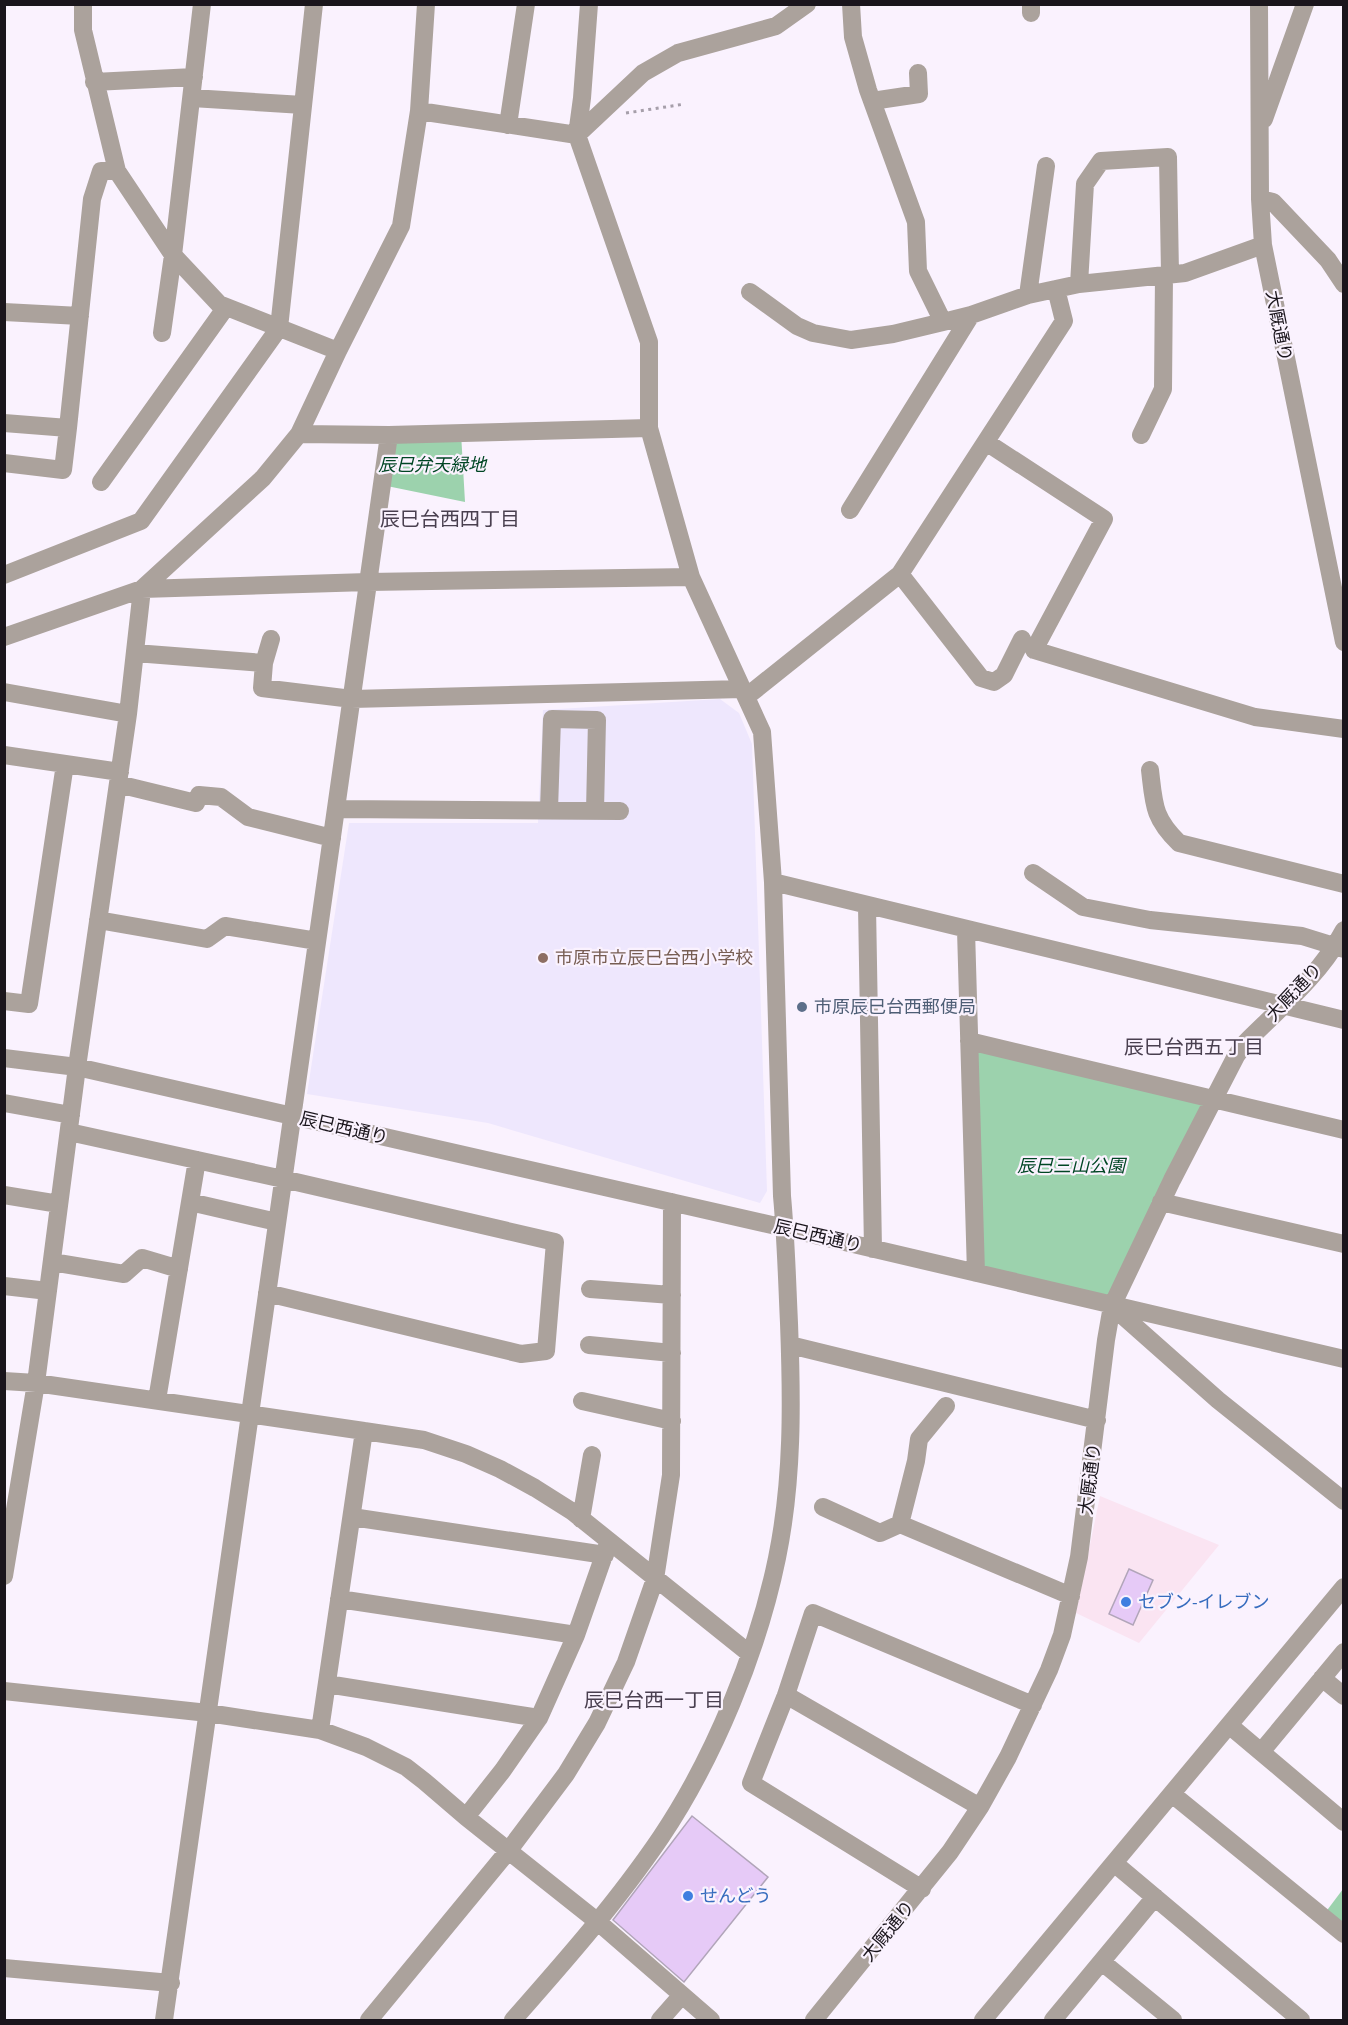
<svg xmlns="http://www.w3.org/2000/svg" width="1348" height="2025" font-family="'Source Serif 4','Noto Sans JP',serif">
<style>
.commercial{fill:#fae4f2}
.education{fill:#eee7fd}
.green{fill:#9cd2ad}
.building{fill:#e6caf7;stroke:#b1a5b9;stroke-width:1.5}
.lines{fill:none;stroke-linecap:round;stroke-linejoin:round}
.path{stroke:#a69faa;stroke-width:3;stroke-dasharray:3 4.5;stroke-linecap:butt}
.minor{stroke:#aba29c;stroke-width:18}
.education-dot{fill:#8d6e63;stroke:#faf2fe;stroke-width:2}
.service-dot{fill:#5c6f8a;stroke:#faf2fe;stroke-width:2}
.shop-dot{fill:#3f7fe0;stroke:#faf2fe;stroke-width:2}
.labels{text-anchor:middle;stroke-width:4.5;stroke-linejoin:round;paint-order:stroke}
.street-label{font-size:18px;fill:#1a151c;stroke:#faf2fe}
.park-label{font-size:18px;font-style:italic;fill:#004624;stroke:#faf2fe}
.education-label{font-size:18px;fill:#785e54;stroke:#faf2fe;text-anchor:start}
.service-label{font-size:18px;fill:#4e5e75;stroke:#faf2fe;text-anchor:start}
.shop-label{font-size:18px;fill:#366cbe;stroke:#faf2fe;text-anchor:start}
.neighbourhood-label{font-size:20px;fill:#493f4f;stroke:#faf2fe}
</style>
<rect width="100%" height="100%" fill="#faf2fe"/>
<path class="commercial" d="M 1100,1496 L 1219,1545 L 1139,1643 L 1076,1613 Z"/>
<path class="education" d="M 720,699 L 739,713 L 752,744 L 767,1191 L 760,1203 L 488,1123 L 307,1094 L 349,823 L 538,823 L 543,710 Z"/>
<path class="green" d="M 461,433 L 465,502 L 382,485 L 389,435 Z
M 969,1041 L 1213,1099 L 1112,1306 L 976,1273 Z
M 1343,1889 L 1343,1934 L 1322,1917 Z"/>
<path class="building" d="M 1129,1569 L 1153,1580 L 1133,1625 L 1109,1614 Z
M 692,1816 L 768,1877 L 684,1982 L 613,1920 Z"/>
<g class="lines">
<path class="path" d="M 626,113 L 685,104"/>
<path class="minor" d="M 83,4 L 83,30 L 117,171
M 851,4 L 853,37 L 868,90 L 916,222 L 918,271 L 943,322
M 1259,4 L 1260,199 L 1263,245 L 1344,642
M 1031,13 L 1031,4
M 94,82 L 194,77
M 192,98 L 303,105
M 872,101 L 919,94 L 918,73
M 419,111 L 577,135
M 1264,119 L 1305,4
M 508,125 L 526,4
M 577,135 L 643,73 L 678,53 L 776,26 L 807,4
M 1260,199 L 1273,202 L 1328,260 L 1344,284
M 1079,284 L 1085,184 L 1101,161 L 1168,157 L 1170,274
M 750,292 L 797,326 L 813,333 L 851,340 L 893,334 L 943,322 L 971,315 L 1028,295 L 1079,284 L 1185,273 L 1263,245
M 1028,295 L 1046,166
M 4,312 L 80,316
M 162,333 L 173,255 L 202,4
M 4,423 L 68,428 L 92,199 L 101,171 L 117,171 L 173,255 L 219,304 L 338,351
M 299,434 L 389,435 L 649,428
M 1141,435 L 1163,389 L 1164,275
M 986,442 L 1104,519 L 1034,650 L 1255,717 L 1344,729
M 4,463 L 63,470 L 68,428
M 101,482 L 226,307
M 850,510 L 971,315
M 900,574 L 981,678 L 994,682 L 1004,675 L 1022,639
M 4,575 L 141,521 L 279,328 L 314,4
M 4,637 L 142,589 L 263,478 L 299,434 L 338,351 L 401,226 L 419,111 L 426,4
M 271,639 L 264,663 L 262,688 L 352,699 L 742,689
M 135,653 L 264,663
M 4,692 L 128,714
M 746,697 L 900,574 L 1064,321 L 1056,289
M 4,755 L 120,772
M 1150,770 C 1154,804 1153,818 1179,843 L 1344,884
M 118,784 L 196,803 L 199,795 L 221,797 L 248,817 L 332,838
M 336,809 L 620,811
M 549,810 L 552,719 L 597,720 L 595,811
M 1033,873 L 1083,907 L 1150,920 L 1302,936 L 1344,949
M 773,882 L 1344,1020
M 867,906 L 873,1249
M 98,920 L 207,939 L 225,926 L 317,941
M 966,930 L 976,1273
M 4,1001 L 29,1004 L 65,764
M 969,1041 L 1344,1130
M 4,1058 L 77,1067 L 785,1228 L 1344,1359
M 4,1103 L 71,1115
M 69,1132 L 283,1179 L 555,1242 L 546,1351 L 521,1354 L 267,1293
M 4,1195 L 59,1204
M 190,1202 L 277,1222
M 1161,1202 L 1344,1244
M 52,1262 L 124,1274 L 142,1258 L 179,1269
M 4,1286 L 48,1291
M 590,1289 L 672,1295
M 1113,1307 L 1218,1400 L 1344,1501
M 589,1345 L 672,1353
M 790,1345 L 1097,1420
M 4,1381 L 36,1383 L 364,1431 L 424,1440 L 466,1454 L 500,1469 L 535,1488 L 573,1512 L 750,1654
M 157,1400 L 197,1160
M 582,1401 L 672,1421
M 823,1507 L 880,1533 L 900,1524 L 1071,1596
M 352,1517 L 605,1555
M 581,1519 L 592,1455
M 900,1524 L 916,1461 L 919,1439 L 946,1406
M 4,1576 L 36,1383 L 77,1067 L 128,714 L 142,589 L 368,582 L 691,577
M 339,1599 L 576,1635
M 1322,1678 L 1344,1696
M 327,1684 L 539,1718
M 4,1691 L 208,1713 L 320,1730 L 366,1747 L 406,1767 L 424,1781 L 466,1817 L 598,1922 L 711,2020
M 786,1695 L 980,1807
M 1229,1725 L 1344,1822
M 320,1730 L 364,1431
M 1261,1752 L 1344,1652
M 1172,1794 L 1344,1934
M 466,1817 L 503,1770 L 539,1718 L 576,1635 L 609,1541
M 1114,1863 L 1301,2020
M 922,1889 L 751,1783 L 786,1695 L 813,1613 L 1033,1705
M 1102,1962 L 1173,2020
M 4,1968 L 171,1983
M 164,2020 L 389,435
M 369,2020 L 509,1850 L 566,1774 L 597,1723 L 626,1662 L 655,1579 L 671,1475 L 672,1202
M 513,2020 C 565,1961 617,1902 661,1837 C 714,1758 758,1651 777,1558 C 793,1480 792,1402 789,1323 C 787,1281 786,1239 782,1196 L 773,882 L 762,732 L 691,577 L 649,428 L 649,342 L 577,135 L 582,98 L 589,4
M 660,2020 L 682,1995
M 814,2020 L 950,1852 L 980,1807 L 1008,1757 L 1049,1670 L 1062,1635 L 1079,1557 L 1106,1340 L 1112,1306 L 1172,1180 L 1236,1056 L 1246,1042 C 1280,1008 1321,974 1344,930
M 983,2020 L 1344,1587
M 1053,2020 L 1155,1897"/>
</g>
<circle class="education-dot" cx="543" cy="958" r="6"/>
<circle class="service-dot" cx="802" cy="1007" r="6"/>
<g class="shop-dot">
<circle cx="1126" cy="1602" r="6"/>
<circle cx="688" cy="1896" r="6"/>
</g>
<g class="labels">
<g class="street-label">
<text transform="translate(1279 326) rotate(79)" y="6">大厩通り</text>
<text transform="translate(1294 992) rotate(-47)" y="6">大厩通り</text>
<text transform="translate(344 1128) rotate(13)" y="6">辰巳西通り</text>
<text transform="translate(818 1236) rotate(13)" y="6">辰巳西通り</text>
<text transform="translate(1090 1479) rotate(-83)" y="6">大厩通り</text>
<text transform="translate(888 1931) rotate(-51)" y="6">大厩通り</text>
</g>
<g class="park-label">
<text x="432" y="471">辰巳弁天緑地</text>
<text x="1071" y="1172">辰巳三山公園</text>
</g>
<g class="education-label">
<text x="555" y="964">市原市立辰巳台西小学校</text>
</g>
<g class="service-label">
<text x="814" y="1013">市原辰巳台西郵便局</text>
</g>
<g class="shop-label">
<text x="1138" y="1608">セブン-イレブン</text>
<text x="700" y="1902">せんどう</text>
</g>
<g class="neighbourhood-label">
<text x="450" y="526">辰巳台西四丁目</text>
<text x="1194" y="1054">辰巳台西五丁目</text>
<text x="654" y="1707">辰巳台西一丁目</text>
</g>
</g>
<rect width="1348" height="2025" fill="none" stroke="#1a151c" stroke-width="12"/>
</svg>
